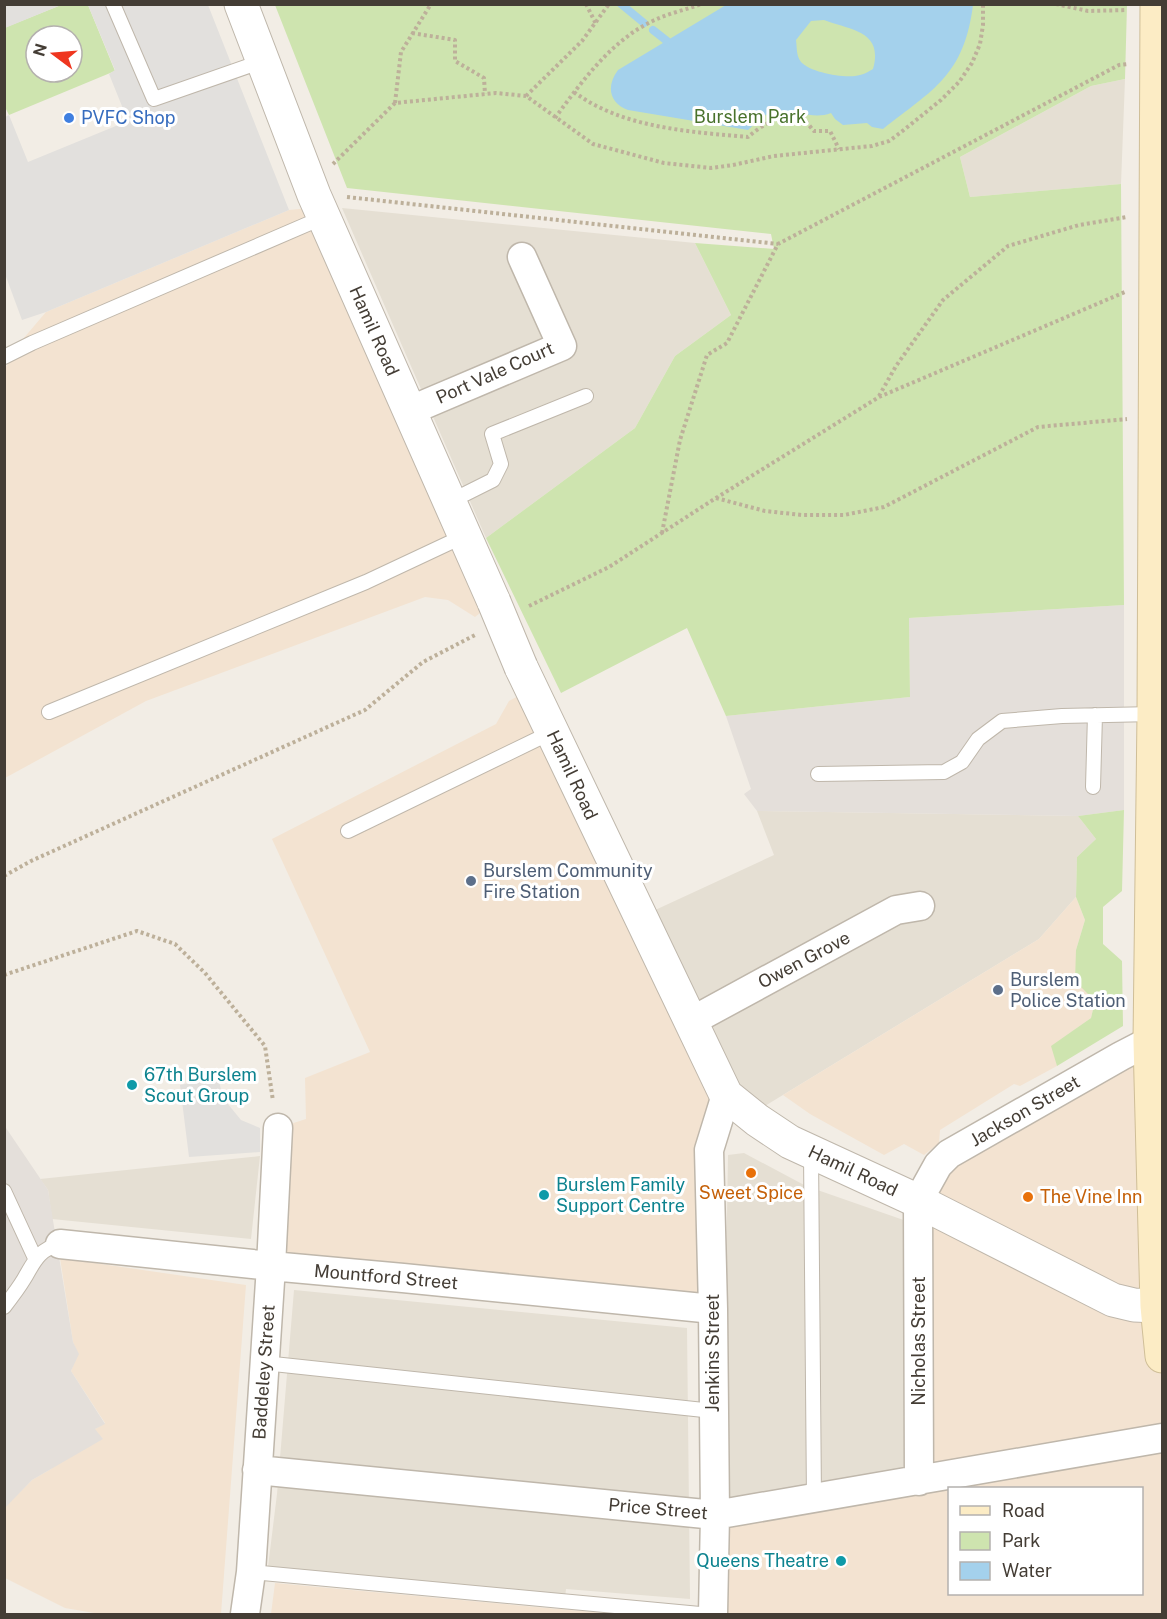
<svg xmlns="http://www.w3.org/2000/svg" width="1167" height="1619" font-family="'Public Sans',sans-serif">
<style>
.residential{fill:#e5dfd3}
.commercial{fill:#f3e3d1;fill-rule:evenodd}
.industrial{fill:#e4dfda}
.green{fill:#cee4af;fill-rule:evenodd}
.parking{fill:#e2e0dd}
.water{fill:#a4d1ec;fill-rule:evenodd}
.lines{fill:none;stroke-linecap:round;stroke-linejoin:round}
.stream{stroke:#a4d1ec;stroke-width:8}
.service-casing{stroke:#bfb7ab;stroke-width:16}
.minor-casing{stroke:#bfb7ab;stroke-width:31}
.tertiary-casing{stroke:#bfb7ab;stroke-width:35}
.secondary-casing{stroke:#cfbe97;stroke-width:35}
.path{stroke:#bdb09a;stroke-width:4;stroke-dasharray:3 3;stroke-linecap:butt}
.service{stroke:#fff;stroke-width:14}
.minor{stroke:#fff;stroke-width:28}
.tertiary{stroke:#fff;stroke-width:33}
.secondary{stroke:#fcecc5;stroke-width:33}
.tertiary-bridge-casing{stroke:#bfb7ab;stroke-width:35;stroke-linecap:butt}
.tertiary-bridge{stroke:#fff;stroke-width:33}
.shop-dot{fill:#3f7fe0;stroke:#fff;stroke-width:2}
.service-dot{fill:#5c6f8a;stroke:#fff;stroke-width:2}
.culture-dot{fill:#0f9aa8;stroke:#fff;stroke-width:2}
.food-dot{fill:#e8710a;stroke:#fff;stroke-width:2}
.labels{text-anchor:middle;stroke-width:6;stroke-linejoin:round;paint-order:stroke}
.park-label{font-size:18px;fill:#49722c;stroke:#fff}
.shop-label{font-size:18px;fill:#366cbe;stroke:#fff;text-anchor:start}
.street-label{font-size:18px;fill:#443d35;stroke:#fff}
.service-label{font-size:18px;fill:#4e5e75;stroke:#fff;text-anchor:start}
.culture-label{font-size:18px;fill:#0d838f;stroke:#fff;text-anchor:start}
.food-label{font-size:18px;fill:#c56008;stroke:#fff}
</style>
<rect width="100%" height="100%" fill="#f2ede5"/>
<path class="residential" d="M 1125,79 L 1121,184 L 970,197 L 960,157 L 1091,86 Z
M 342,208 L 695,243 L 731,315 L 675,356 L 635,428 L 486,538 Z
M 757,811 L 1078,816 L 1096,839 L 1077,857 L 1076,897 L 1039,939 L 750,1115 L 640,917 L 774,855 Z
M 744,1153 L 806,1186 L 915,1224 L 913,1478 L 722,1517 L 728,1155 Z
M 260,1156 L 251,1239 L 52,1219 L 48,1190 L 40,1179 Z
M 294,1290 L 687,1328 L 690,1599 L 566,1589 L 565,1598 L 268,1567 L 277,1494 Z"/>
<path class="commercial" d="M 320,207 L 494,602 L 475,617 L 448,600 L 425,597 L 146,701 L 5,778 L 4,370 L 23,339 L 46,312 L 289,210 Z
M 531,689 L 726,1095 L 713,1309 L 271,1266 L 278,1128 L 306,1119 L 305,1078 L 370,1052 L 272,839 L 496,724 L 509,701 Z
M 1076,897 L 1085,920 L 1076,950 L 1095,1001 L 1091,1018 L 1052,1046 L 1057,1066 L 1020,1086 L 1014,1084 L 940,1130 L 939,1143 L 924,1155 L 904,1144 L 884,1155 L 810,1114 L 783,1095 L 1039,939 Z
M 1162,1050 L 1162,1614 L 722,1614 L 722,1517 L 913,1478 L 915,1224 L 941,1172 L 1129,1057 ZM 950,1488 L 1142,1488 L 1142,1594 L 950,1594 Z
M 60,1258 L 246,1285 L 221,1614 L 100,1614 L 65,1608 L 5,1578 L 4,1508 L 32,1480 L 51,1469 L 95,1429 L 105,1423 L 71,1371 L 78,1354 L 73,1342 Z
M 275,1583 L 536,1607 L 617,1614 L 271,1614 Z"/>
<path class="industrial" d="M 1124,605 L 1124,810 L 1078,816 L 757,811 L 744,794 L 751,789 L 726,716 L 910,697 L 909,618 Z
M 4,1125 L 48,1190 L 73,1342 L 79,1354 L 71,1371 L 105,1424 L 95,1429 L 103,1439 L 32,1480 L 5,1508 Z"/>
<path class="green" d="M 61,5 L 88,5 L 115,71 L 9,115 L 4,105 L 4,28 ZM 36,36 L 72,36 L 72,72 L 36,72 Z
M 275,5 L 1127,5 L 1125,79 L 1091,86 L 960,157 L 970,197 L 1121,184 L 1124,605 L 909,618 L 910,697 L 726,716 L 687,628 L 561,693 L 486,538 L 635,428 L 675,356 L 731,315 L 695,243 L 774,249 L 771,234 L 347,188 Z
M 1124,810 L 1122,891 L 1103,907 L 1103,944 L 1122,961 L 1123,1026 L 1057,1066 L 1051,1046 L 1091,1018 L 1095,1001 L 1075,981 L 1076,950 L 1085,920 L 1076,897 L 1077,857 L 1096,839 L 1078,816 Z"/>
<path class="parking" d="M 5,4 L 61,4 L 61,5 L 5,28 Z
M 88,5 L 208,5 L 289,210 L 46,312 L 22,320 L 5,274 L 5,117 L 9,115 L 28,162 L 128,121 L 109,74 L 115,70 Z
M 218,1077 L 223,1098 L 241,1120 L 260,1128 L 260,1152 L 189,1157 L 180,1085 Z"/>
<path class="water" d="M 973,5 C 964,75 934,89 883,129 L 872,127 L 867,123 L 843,125 L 835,119 L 831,113 C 810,121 792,106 770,113 C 763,115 754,125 748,130 L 628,110 C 609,103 606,86 618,70 L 726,5 ZM 824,20 C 849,30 884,30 873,69 C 869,71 865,74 860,75 C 847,79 811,73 801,62 C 796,56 797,47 796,40 L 811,21 Z"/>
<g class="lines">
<path class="stream" d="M 621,4 L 644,23
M 653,30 L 667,41"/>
<defs>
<path id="service" d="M 113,4 L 154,99 L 263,61
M 4,357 L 32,343 L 324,217
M 449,502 L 493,480 L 501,464 L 492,434 L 586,396
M 49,712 L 366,582 L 464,536
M 818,774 L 944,772 L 962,762 L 978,739 L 1002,721 L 1062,716 L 1154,714
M 1093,787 L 1095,715
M 348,831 L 552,732
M 811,1153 L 814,1500
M 4,1191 L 35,1258
M 4,1307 C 11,1298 18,1289 24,1279 C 34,1262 39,1249 60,1244
M 264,1363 L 713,1411
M 251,1572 L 700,1614"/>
<path id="minor" d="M 409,411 L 562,346 L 522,257
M 690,1022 L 896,910 L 920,906
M 60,1244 L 271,1266 L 403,1278 L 713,1309
M 257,1470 L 715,1515 L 1162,1438
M 919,1481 L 918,1201 L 938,1165 L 949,1154 L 1121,1056 L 1150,1041 L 1162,1038
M 245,1614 L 251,1572 L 271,1266 L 278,1128
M 713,1614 L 715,1515 L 713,1309 L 709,1150 L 726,1095"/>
<path id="tertiary" d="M 241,4 L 314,195 L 494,602
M 521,667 L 726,1095 L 757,1120 L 790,1142 L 918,1201 L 1113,1300 L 1134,1305 L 1157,1306"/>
<path id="secondary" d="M 1157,4 L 1154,714 L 1150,1041 L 1157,1306 L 1162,1356"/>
</defs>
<use href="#service" class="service-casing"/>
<use href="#minor" class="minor-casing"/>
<use href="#tertiary" class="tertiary-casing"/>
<use href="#secondary" class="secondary-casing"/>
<path class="path" d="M 586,4 L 596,24
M 1056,4 L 1088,11 L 1127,10
M 412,33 L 455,40 L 455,61 L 484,78 L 485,94
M 574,92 C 622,128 691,132 748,137 C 762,125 784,110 804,120 C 807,122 811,128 814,131 L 830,131 L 839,149
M 526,96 L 582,41 L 609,4
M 395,103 L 401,52 L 431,4
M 555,118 C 583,80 613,38 657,19 C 671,13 687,9 702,4
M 333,164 L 395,103 L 496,93 L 526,96 L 593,144 L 664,163 L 711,168 L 733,165 L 774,156 L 872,146 L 889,141 L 900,133 L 941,100 L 959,82 L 972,63 L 980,44 L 983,25 L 983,4
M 347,197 L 778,244
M 879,396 L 896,366 L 943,300 L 1008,246 L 1079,225 L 1127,217
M 716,498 L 765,511 L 802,515 L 844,515 L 884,507 L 1038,427 L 1127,419
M 662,533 L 680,440 L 707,355 L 727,343 L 778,244 L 1119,65 L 1128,64
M 529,606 L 609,567 L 716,498 L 879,397 L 1125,292
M 4,876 L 31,861 L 365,710 L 423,662 L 477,634
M 4,975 L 137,931 L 175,944 L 205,973 L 265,1046 L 273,1101"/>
<use href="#service" class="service"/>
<use href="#minor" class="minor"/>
<use href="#tertiary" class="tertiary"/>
<use href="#secondary" class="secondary"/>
<defs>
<path id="tertiary-bridge" d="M 494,602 L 521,667"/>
</defs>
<use href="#tertiary-bridge" class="tertiary-bridge-casing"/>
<use href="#tertiary-bridge" class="tertiary-bridge"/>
</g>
<circle class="shop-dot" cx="69" cy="118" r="6"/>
<g class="service-dot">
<circle cx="471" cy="881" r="6"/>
<circle cx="998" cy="990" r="6"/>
</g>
<g class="culture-dot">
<circle cx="132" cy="1085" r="6"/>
<circle cx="544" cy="1195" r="6"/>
<circle cx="841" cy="1561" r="6"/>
</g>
<g class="food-dot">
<circle cx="751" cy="1173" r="6"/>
<circle cx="1028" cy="1197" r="6"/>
</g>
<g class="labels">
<g class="park-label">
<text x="750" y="123">Burslem Park</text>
</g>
<g class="shop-label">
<text x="81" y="124">PVFC Shop</text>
</g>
<g class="street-label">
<text transform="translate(374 331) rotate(66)" y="6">Hamil Road</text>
<text transform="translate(495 373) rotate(-24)" y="6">Port Vale Court</text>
<text transform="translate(572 775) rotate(65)" y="6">Hamil Road</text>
<text transform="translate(804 960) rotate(-28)" y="6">Owen Grove</text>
<text transform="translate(1025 1111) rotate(-30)" y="6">Jackson Street</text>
<text transform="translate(853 1171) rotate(25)" y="6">Hamil Road</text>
<text transform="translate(386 1277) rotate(5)" y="6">Mountford Street</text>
<text transform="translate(919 1341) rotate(-90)" y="6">Nicholas Street</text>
<text transform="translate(713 1353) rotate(-90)" y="6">Jenkins Street</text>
<text transform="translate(264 1372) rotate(-86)" y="6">Baddeley Street</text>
<text transform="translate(658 1509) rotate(5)" y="6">Price Street</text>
</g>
<g class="service-label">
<text x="483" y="877">Burslem Community<tspan x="483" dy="21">Fire Station</tspan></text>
<text x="1010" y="986">Burslem<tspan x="1010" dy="21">Police Station</tspan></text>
</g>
<g class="culture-label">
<text x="144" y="1081">67th Burslem<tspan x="144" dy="21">Scout Group</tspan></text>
<text x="556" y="1191">Burslem Family<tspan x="556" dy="21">Support Centre</tspan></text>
<text x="829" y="1567" text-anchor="end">Queens Theatre</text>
</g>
<g class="food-label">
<text x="751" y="1199">Sweet Spice</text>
<text x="1040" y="1203" text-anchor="start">The Vine Inn</text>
</g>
</g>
<rect width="1167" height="1619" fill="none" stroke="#443d35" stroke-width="12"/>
<rect x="948" y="1487" width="195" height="108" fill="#ffffff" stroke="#b4b1ae" stroke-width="1.5"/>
<rect x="960" y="1506" width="30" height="9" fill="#fcecc5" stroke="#b4b1ae" stroke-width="1.5"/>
<text x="1002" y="1517" font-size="18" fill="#443d35">Road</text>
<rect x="960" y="1532" width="30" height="18" fill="#cee4af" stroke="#b4b1ae" stroke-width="1.5"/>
<text x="1002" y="1547" font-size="18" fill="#443d35">Park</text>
<rect x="960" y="1562" width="30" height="18" fill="#a4d1ec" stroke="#b4b1ae" stroke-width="1.5"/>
<text x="1002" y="1577" font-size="18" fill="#443d35">Water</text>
<g transform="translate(54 54) rotate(286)"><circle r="28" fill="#ffffff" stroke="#b4b1ae" stroke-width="1.5"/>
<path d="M0-4.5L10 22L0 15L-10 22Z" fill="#ef361f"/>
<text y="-9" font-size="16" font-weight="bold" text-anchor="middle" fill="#443d35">N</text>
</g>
</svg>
